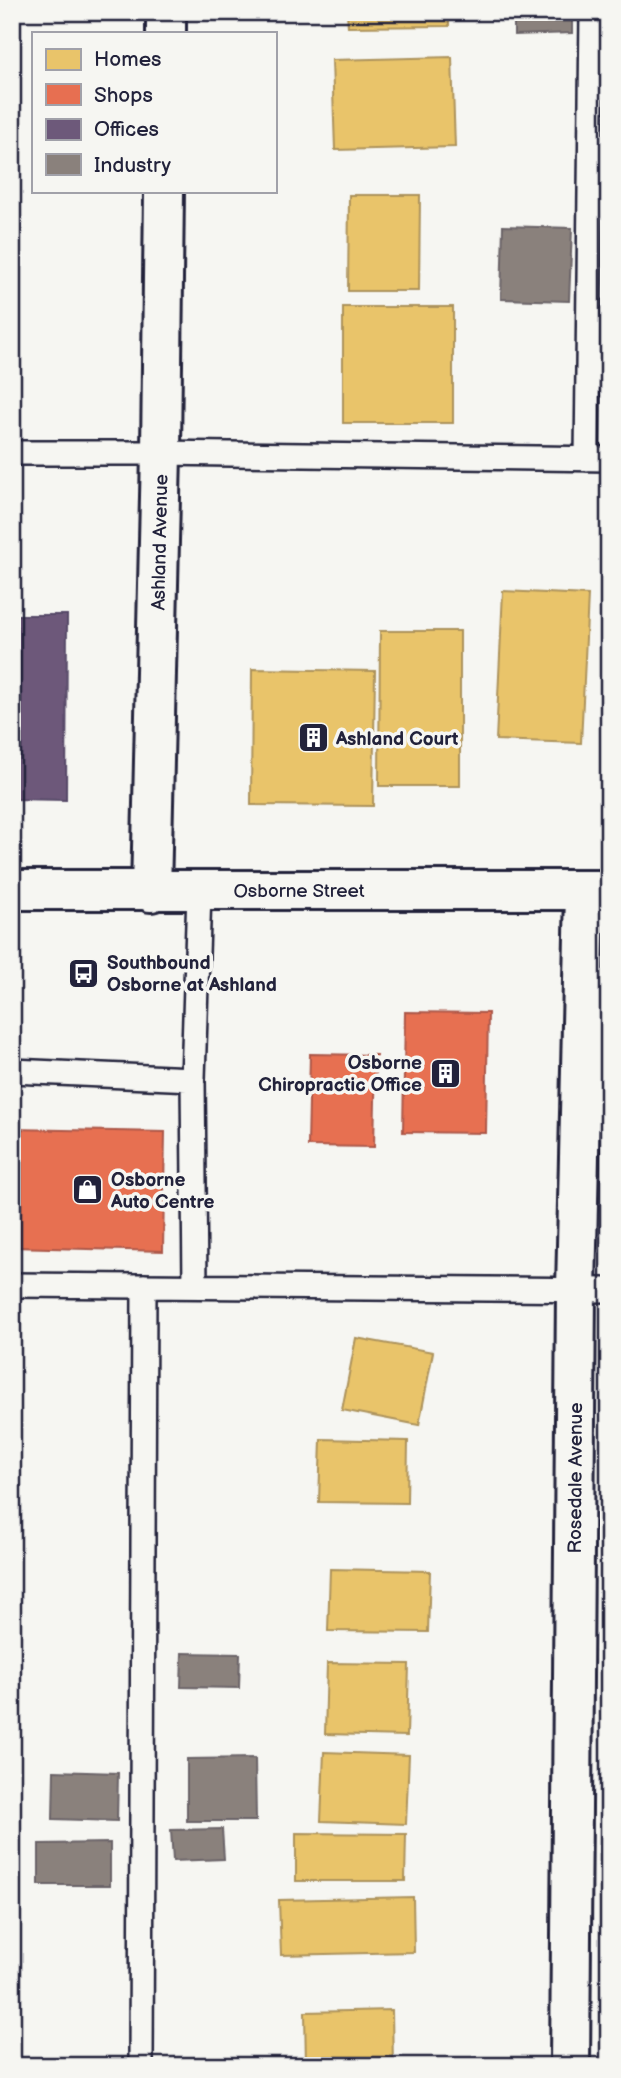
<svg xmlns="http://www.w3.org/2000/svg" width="621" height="2078" font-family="'Balsamiq Sans',sans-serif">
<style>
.homes{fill:#e9c46a;stroke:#ad935c;stroke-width:2}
.shops{fill:#e76f51;stroke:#ac584a;stroke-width:2}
.offices{fill:#6d597a;stroke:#564867;stroke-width:2}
.industry{fill:#8a817c;stroke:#6b6468;stroke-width:2}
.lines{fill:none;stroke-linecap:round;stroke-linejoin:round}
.service-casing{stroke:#22223b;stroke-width:28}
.minor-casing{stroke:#22223b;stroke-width:44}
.secondary-casing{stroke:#22223b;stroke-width:44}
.service{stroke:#f6f6f2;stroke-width:23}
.minor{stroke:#f6f6f2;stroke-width:38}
.secondary{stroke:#f6f6f2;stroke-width:38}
.labels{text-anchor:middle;stroke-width:7;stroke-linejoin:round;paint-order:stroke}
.street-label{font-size:19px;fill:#22223b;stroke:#f6f6f2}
.poi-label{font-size:19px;font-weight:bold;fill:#22223b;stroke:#f6f6f2;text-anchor:start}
</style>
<rect width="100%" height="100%" fill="#f6f6f2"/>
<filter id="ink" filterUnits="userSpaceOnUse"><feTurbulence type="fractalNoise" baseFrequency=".0143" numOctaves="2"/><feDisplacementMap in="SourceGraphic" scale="14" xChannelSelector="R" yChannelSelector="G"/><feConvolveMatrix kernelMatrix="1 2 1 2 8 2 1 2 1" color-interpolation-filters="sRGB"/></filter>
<g filter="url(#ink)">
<path class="homes" d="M 347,12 L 449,12 L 449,26 L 348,27 Z
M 452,57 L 455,147 L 335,150 L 332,60 Z
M 349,195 L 420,195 L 419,291 L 348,291 Z
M 343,307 L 453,307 L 453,423 L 343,423 Z
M 503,591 L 588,595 L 581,743 L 496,740 Z
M 380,631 L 460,631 L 460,786 L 379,786 Z
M 252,669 L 375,671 L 373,806 L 251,805 Z
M 356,1338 L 433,1352 L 419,1425 L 342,1410 Z
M 321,1439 L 408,1441 L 407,1503 L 319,1502 Z
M 330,1569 L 430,1571 L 428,1632 L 328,1631 Z
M 327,1663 L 409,1664 L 407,1736 L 325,1734 Z
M 324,1752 L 409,1755 L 406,1824 L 321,1821 Z
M 296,1833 L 406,1834 L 405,1881 L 296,1881 Z
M 413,1897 L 414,1952 L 281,1955 L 279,1900 Z
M 392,2010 L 393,2066 L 306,2066 L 305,2012 Z"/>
<path class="shops" d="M 405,1012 L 488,1013 L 486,1133 L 403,1132 Z
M 310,1054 L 376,1055 L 374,1147 L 308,1146 Z
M 12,1129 L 165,1132 L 163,1251 L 12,1247 Z"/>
<path class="offices" d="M 12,615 L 67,615 L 66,800 L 12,799 Z"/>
<path class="industry" d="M 514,12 L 572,12 L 572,33 L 514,35 Z
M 503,226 L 572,228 L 569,301 L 501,299 Z
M 182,1653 L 240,1654 L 239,1688 L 181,1687 Z
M 255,1758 L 256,1821 L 187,1821 L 187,1759 Z
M 54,1771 L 118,1773 L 117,1821 L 53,1819 Z
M 222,1829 L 224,1859 L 173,1861 L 171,1830 Z
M 110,1843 L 110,1885 L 39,1885 L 39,1844 Z"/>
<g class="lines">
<defs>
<path id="service" d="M 12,453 L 161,453 L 609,459
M 587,459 L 592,12
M 12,1071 L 193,1079 L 199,892
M 193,1079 L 195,1286
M 12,1285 L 609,1290
M 141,2066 L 144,1286"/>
<g id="minor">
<path d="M 166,33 L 166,12"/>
<path id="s1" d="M 151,892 L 161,453 L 164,191"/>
<path id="s2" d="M 570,2066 L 576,1290 L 585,892"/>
</g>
<g id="secondary">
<path id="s3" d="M 12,890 L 609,890"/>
</g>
</defs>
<use href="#service" class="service-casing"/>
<use href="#minor" class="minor-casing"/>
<use href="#secondary" class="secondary-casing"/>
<use href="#service" class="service"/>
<use href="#minor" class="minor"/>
<use href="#secondary" class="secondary"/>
</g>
</g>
<defs>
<symbol id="building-square" viewBox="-11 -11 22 22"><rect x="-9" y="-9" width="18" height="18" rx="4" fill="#22223b" stroke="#f6f6f2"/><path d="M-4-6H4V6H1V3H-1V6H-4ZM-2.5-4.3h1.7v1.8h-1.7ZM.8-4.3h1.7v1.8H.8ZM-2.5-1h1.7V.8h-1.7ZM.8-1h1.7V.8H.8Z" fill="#fff"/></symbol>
<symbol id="bus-square" viewBox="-11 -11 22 22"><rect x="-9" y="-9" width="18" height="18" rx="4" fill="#22223b" stroke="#f6f6f2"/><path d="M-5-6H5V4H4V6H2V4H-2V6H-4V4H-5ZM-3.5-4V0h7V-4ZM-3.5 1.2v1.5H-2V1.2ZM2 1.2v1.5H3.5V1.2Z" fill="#fff"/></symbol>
<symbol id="shop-square" viewBox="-11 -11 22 22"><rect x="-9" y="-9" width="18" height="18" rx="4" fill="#22223b" stroke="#f6f6f2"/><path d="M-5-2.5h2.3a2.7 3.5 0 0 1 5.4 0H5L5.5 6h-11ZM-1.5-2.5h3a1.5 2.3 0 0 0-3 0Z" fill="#fff"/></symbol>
</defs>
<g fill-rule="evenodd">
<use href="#building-square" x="296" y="720" width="35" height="35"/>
<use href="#bus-square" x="66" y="956" width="35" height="35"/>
<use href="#building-square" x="428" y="1056" width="35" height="35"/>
<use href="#shop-square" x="70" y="1172" width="35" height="35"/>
</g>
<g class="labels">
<g class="street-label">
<text dy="7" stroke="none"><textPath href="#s1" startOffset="350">Ashland Avenue</textPath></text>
<text dy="7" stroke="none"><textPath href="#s3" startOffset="287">Osborne Street</textPath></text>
<text dy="7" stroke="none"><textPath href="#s2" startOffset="588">Rosedale Avenue</textPath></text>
</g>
<g class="poi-label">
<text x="336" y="745">Ashland Court</text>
<text x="107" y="969">Southbound<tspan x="107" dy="22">Osborne at Ashland</tspan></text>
<text x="422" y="1069" text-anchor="end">Osborne<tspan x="422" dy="22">Chiropractic Office</tspan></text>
<text x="111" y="1186">Osborne<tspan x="111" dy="22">Auto Centre</tspan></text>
</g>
</g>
<rect width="621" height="2078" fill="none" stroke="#f6f6f2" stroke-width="42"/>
<rect x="21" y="21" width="579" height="2036" fill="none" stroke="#22223b" stroke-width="2.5" filter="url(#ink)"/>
<rect x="32" y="32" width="245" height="161" fill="#f6f6f2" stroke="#a1a1a9" stroke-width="2"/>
<rect x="46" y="49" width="35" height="21" fill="#e9c46a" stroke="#a1a1a9" stroke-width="2"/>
<text x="94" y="66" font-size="21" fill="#22223b">Homes</text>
<rect x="46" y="84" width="35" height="21" fill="#e76f51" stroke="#a1a1a9" stroke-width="2"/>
<text x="94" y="102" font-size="21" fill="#22223b">Shops</text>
<rect x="46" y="119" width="35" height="21" fill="#6d597a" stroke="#a1a1a9" stroke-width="2"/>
<text x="94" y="136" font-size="21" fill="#22223b">Offices</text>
<rect x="46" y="154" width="35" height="21" fill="#8a817c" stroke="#a1a1a9" stroke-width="2"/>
<text x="94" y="172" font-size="21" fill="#22223b">Industry</text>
</svg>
